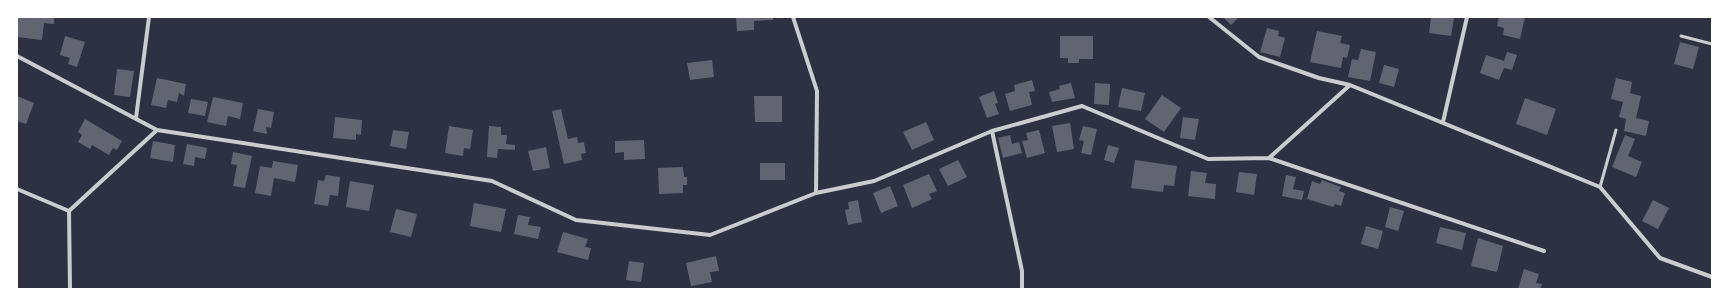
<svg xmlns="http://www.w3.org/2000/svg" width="1729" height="306" font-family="Lora,serif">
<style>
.building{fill:#626471}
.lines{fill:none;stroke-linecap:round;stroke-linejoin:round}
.service{stroke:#caccd0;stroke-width:3}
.minor{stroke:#caccd0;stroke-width:4}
</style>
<rect width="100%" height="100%" fill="#2d3142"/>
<path class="building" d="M 17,17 L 54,17 L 54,24 L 44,23 L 42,40 L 17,37 Z
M 736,17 L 773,17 L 773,20 L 754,21 L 754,30 L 737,31 Z
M 1223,17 L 1239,17 L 1231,25 Z
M 1431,17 L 1454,18 L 1451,36 L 1429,33 Z
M 1499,17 L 1525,17 L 1520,39 L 1503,35 L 1504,28 L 1497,26 Z
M 1267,28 L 1279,31 L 1278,36 L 1285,38 L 1280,57 L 1260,52 Z
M 1317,31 L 1342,36 L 1340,43 L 1350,45 L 1347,58 L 1343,57 L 1341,68 L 1310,62 Z
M 65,36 L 85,42 L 77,67 L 68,64 L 70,58 L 60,55 Z
M 1060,36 L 1093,36 L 1093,59 L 1079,59 L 1079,63 L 1068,63 L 1068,58 L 1060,58 Z
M 1680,42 L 1699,47 L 1693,69 L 1674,64 Z
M 1361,49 L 1376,52 L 1370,81 L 1348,77 L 1352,59 L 1358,60 Z
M 1507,52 L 1517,55 L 1512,70 L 1504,68 L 1499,80 L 1480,73 L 1486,55 L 1504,61 Z
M 712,60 L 714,77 L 690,80 L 687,63 Z
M 1384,65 L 1399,69 L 1394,87 L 1379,83 Z
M 117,69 L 134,71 L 130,97 L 114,95 Z
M 157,78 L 186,84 L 184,96 L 179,93 L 177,102 L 168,100 L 166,108 L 151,105 Z
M 1616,78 L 1632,82 L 1630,93 L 1641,96 L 1636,118 L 1649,121 L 1646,136 L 1624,131 L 1626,119 L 1619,117 L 1623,102 L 1611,99 Z
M 1032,80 L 1035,91 L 1029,92 L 1032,105 L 1010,111 L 1005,94 L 1015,91 L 1014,85 Z
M 1071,83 L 1075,98 L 1052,102 L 1049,92 L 1060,89 L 1059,86 Z
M 1095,83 L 1110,84 L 1109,105 L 1094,104 Z
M 1122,88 L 1145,93 L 1141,111 L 1118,107 Z
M 994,91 L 998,103 L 995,104 L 999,114 L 987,118 L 979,97 Z
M 1162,95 L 1181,108 L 1164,132 L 1145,119 Z
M 17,96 L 34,103 L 26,124 L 17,121 Z
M 754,96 L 782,96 L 782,122 L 755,122 Z
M 213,97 L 243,103 L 240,119 L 228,116 L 226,126 L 207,122 Z
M 1525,98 L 1556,109 L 1547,135 L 1516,124 Z
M 191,99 L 208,102 L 205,116 L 188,113 Z
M 258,109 L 274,112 L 271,128 L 266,127 L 267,134 L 253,131 Z
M 561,109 L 568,139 L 577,137 L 578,143 L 584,142 L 586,153 L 581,154 L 582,160 L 564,164 L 552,111 Z
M 335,117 L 362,120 L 361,135 L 356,134 L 356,140 L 333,138 Z
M 1183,117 L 1199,119 L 1195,140 L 1180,138 Z
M 85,119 L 122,141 L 117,150 L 113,148 L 109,155 L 92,145 L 90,149 L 78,142 L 82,135 L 78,132 Z
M 926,122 L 934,140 L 912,150 L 903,132 Z
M 1070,123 L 1074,149 L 1057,152 L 1052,126 Z
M 449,126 L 473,130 L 470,149 L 464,148 L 463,156 L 445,153 Z
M 489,126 L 501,127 L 501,135 L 507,135 L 506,144 L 515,145 L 515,150 L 498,149 L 497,158 L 487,157 Z
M 1083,126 L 1097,129 L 1091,155 L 1081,153 L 1084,141 L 1079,140 Z
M 393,130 L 409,132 L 406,149 L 390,146 Z
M 1039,130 L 1045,153 L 1027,158 L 1022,141 L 1028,140 L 1026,133 Z
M 1010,135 L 1012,144 L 1019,142 L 1022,153 L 1003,158 L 998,138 Z
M 1625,135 L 1635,139 L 1628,156 L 1642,162 L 1636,177 L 1612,167 Z
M 644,140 L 645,159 L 624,160 L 624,152 L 615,153 L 615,141 Z
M 153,141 L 175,145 L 173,162 L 150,158 Z
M 187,144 L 207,148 L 205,159 L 195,157 L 194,166 L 183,164 Z
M 1108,145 L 1119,148 L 1114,163 L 1104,160 Z
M 546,147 L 550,168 L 533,171 L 528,151 Z
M 233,152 L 252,156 L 245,188 L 233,186 L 237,165 L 231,164 Z
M 958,160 L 967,177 L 948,186 L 939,169 Z
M 1135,160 L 1177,166 L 1174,186 L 1164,185 L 1163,192 L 1131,188 Z
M 273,161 L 298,165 L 295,182 L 274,178 L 271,196 L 255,193 L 260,166 L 272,168 Z
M 760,163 L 785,163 L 785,180 L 760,180 Z
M 683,167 L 684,177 L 687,177 L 687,185 L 683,185 L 683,193 L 659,194 L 658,168 Z
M 1191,171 L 1207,173 L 1205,183 L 1216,184 L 1215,199 L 1188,196 Z
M 1239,172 L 1257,174 L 1254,195 L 1236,192 Z
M 929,174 L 937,191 L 929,194 L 932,199 L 912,208 L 903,185 Z
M 326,175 L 340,177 L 338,196 L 330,195 L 328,206 L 314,204 L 318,180 L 324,181 Z
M 1286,175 L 1296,177 L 1293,189 L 1304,191 L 1302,200 L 1282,196 Z
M 1322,180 L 1341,187 L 1339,191 L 1345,193 L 1341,206 L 1335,204 L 1333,207 L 1307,199 L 1312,181 L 1320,184 Z
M 350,181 L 374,185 L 369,211 L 346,207 Z
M 890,186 L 898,206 L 881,213 L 873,193 Z
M 858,200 L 862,222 L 848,225 L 845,210 L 849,209 L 848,202 Z
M 1653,200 L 1669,208 L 1658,229 L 1642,221 Z
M 474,203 L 506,209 L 501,232 L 470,226 Z
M 1390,207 L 1404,211 L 1398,231 L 1385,227 Z
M 396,209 L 417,214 L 411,237 L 390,232 Z
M 518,215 L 530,217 L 528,225 L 541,227 L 538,239 L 514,234 Z
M 1366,226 L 1383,231 L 1378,249 L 1361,244 Z
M 1440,227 L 1466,233 L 1462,250 L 1436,243 Z
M 563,232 L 588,239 L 585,247 L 591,248 L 588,260 L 557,252 Z
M 1478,238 L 1503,246 L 1497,272 L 1471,266 Z
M 716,256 L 719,271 L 710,272 L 712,282 L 691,286 L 686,263 Z
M 629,261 L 644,263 L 641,282 L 626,280 Z
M 1524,269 L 1539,274 L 1536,283 L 1542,284 L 1540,289 L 1518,289 Z"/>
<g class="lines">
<path class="service" d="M 1681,36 L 1712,44
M 1600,187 L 1616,130"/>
<path class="minor" d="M 793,17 L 817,91 L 816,193
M 1209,17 L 1259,57 L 1319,78 L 1350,85 L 1600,187 L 1660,258 L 1712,277
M 17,56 L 157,130 L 492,181 L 576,220 L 710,235 L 816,193 L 874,181 L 992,131 L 1082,106 L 1208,159 L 1269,158 L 1350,85
M 136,118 L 149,17
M 1443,122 L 1467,17
M 992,131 L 1022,271 L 1022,289
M 1269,158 L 1544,251
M 17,189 L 69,211
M 70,289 L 69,211 L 157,130"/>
</g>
<rect width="1729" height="306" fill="none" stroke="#ffffff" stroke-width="36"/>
</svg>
